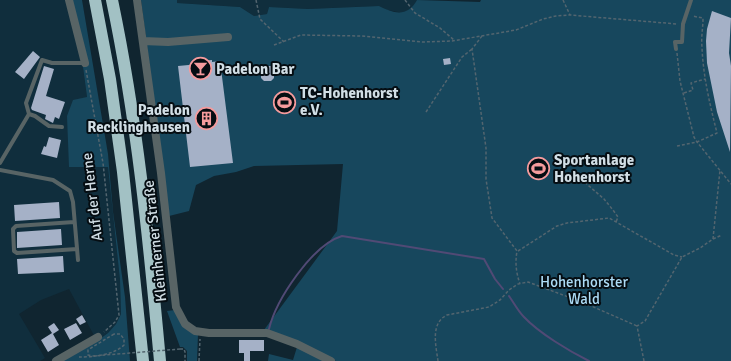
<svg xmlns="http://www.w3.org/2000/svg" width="731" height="361" font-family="Signika,sans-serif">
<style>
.built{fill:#102e3d}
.green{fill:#17475d}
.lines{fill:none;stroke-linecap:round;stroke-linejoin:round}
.stream{stroke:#514a75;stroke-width:2}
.building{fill:#a5b1c7}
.path{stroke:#53656f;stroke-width:1.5;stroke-dasharray:3 2;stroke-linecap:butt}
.service{stroke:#586465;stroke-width:4}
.minor{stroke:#586465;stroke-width:8}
.motorway{stroke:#a2c1c4;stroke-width:12}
.path-bridge{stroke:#53656f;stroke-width:1.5;stroke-dasharray:3 2;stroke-linecap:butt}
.labels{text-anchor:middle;stroke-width:4;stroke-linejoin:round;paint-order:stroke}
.poi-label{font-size:15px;font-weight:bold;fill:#d1dee5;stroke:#050d12;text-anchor:start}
.street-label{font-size:15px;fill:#d1dee5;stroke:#050d12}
.park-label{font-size:15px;fill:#addcf6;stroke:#050d12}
</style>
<rect width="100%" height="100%" fill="#102530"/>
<path class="built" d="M 0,0 L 67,0 L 81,52 L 87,97 L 102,167 L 108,167 L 120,280 L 121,314 L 116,324 L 108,333 L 97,341 L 69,289 L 41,300 L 19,314 L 45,358 L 40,361 L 0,361 Z
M 177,0 L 417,0 L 414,7 L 403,13 L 387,10 L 379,6 L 308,9 L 269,7 L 267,14 L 254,16 L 240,7 L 177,3 Z"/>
<path class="green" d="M 67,0 L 82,0 L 108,154 L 113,212 L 125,297 L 130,361 L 61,361 L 97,341 L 108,333 L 116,324 L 121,314 L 120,280 L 108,167 L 69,167 L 67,116 L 73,100 L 87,97 L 81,52 Z
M 141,0 L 177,0 L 177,3 L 240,7 L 254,16 L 267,14 L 269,7 L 308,9 L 379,6 C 394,14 408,17 417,0 L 480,2 L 481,0 L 731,0 L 731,361 L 336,361 L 298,343 L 264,330 L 337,231 L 343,164 L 254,166 L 236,172 L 214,176 L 196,185 L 189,211 L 169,216 Z
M 175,310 L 198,334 L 197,361 L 187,361 L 187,351 L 183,347 L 180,347 L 167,311 Z
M 297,347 L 327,361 L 268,361 L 269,354 L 293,360 Z"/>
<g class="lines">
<path class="stream" d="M 509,296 C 514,303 518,311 524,317 C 539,333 569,351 589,361
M 269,329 C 276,300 312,245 342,236 L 484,259 L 495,279 L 503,289"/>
</g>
<path class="building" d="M 712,11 L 731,18 L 729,53 L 731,66 L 730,152 L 717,112 L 707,63 L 706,41 L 707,29 Z
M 33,51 L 40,57 L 24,79 L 15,72 Z
M 450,58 L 451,64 L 444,65 L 443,59 Z
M 212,60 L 212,62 L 220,61 L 233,163 L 190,167 L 178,66 L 199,64 L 199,61 Z
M 44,66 L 54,69 L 46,96 L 65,102 L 59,119 L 55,117 L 53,123 L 45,119 L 46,115 L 32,110 L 31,108 Z
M 261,66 L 277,66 L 277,75 L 274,75 L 274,78 L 271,81 L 264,81 L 261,78 Z
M 49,137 L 61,140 L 57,158 L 41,154 L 44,146 L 46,147 Z
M 59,202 L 60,218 L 15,221 L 14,205 Z
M 61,229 L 62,245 L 17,248 L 17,232 Z
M 63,256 L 64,272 L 18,274 L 17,259 Z
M 82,315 L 86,322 L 80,325 L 76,319 Z
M 54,323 L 59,330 L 53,334 L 59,345 L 48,352 L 41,340 L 52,333 L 48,327 Z
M 76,323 L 82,333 L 70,340 L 64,329 Z
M 239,340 L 264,340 L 264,351 L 250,351 L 250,361 L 244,361 L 244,353 L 239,353 Z"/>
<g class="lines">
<path class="path" d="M 256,0 L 260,19 L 284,42
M 405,0 L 415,13 L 440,28 L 454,40
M 563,0 L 570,15
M 482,36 L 472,49 L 486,148 L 486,179 L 492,218 L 517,251 C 515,263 516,272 520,284
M 274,45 L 301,35 L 362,36 L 423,42 L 452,41 L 516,30 L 543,19 L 556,16 L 570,15 L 677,24
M 677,53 L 680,81 L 694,137 L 697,142 L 731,184
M 86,70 L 103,163 L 119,315 L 115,322 L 104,332
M 684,93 L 693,90 L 691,83 L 705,79
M 426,112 L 462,57 L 472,49
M 677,146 L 697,142 L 717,133 C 710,105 703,76 702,47 C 701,37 703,28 703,18 L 692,16
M 581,179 L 604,199 L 613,210 L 618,217 L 616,222
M 713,239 L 722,235
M 518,251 L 557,226 L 567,223 L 609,218 L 674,255 L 682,257
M 180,349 L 184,349 L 185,352 L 185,361
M 79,357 C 93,357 114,355 124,345 L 124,339 L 120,334 L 114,334
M 199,361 L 200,339
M 438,361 C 436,346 430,323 447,315 L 489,307 L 500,300 L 509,290 L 518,284 L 528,282 L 582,302 L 637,326
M 644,361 L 637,326 L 645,321 L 682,257 L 700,248 L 713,239 L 720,170"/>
<path class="service" d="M 676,49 L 675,42 L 682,42 L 683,24 L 691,0
M 29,114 L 35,116 L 49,126 L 62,127
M 0,163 L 29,114 L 26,103 L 42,60 L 52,63 L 85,63
M 0,170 L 53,180 L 70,191 L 73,202 L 78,260
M 74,222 L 16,226 L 13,229 L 14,251 L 17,253 L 77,249"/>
<path class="minor" d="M 69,0 L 85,63
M 137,0 L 161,173 L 176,307 L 185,324 L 195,331 L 209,333 L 267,333 L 297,344 L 331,361
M 143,41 L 168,42 L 228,37
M 56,361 L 98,337"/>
<path class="motorway" d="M 95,0 L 110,79 L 123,172 L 143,361
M 112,0 C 137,119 149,240 160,361"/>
<path class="path-bridge" d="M 114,334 L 91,348 L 88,350 L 88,355 L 93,356 L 180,349"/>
</g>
<defs>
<symbol id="bar-ring" viewBox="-11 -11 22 22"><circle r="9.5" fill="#050d12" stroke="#f59b9d" stroke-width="1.5"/><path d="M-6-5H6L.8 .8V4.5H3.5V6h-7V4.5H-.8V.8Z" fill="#f59b9d"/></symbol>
<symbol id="stadium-ring" viewBox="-11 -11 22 22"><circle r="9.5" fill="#050d12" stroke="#f59b9d" stroke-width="1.5"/><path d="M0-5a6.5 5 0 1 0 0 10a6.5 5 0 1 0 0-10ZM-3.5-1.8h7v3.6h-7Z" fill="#f59b9d"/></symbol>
<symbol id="building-ring" viewBox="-11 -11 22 22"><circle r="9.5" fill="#050d12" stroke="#f59b9d" stroke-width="1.5"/><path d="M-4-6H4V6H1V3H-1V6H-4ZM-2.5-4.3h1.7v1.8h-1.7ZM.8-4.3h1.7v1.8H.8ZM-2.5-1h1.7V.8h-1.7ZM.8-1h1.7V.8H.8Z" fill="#f59b9d"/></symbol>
</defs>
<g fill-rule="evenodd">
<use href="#bar-ring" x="188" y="56" width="25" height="25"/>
<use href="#stadium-ring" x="272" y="90" width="25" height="25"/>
<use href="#building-ring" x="194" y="106" width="25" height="25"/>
<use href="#stadium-ring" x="526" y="156" width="25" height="25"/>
</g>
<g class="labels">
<g class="poi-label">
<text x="216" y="74">Padelon Bar</text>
<text x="300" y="98">TC-Hohenhorst<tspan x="300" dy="17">e.V.</tspan></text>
<text x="190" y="115" text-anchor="end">Padelon<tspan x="190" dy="17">Recklinghausen</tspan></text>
<text x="554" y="165">Sportanlage<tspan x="554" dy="17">Hohenhorst</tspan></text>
</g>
<g class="street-label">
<text transform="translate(92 197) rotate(-97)" y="5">Auf der Herne</text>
<text transform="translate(155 241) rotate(-96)" y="5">Kleinherner Straße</text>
</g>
<g class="park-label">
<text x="584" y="287">Hohenhorster<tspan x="584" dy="17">Wald</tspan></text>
</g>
</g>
</svg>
